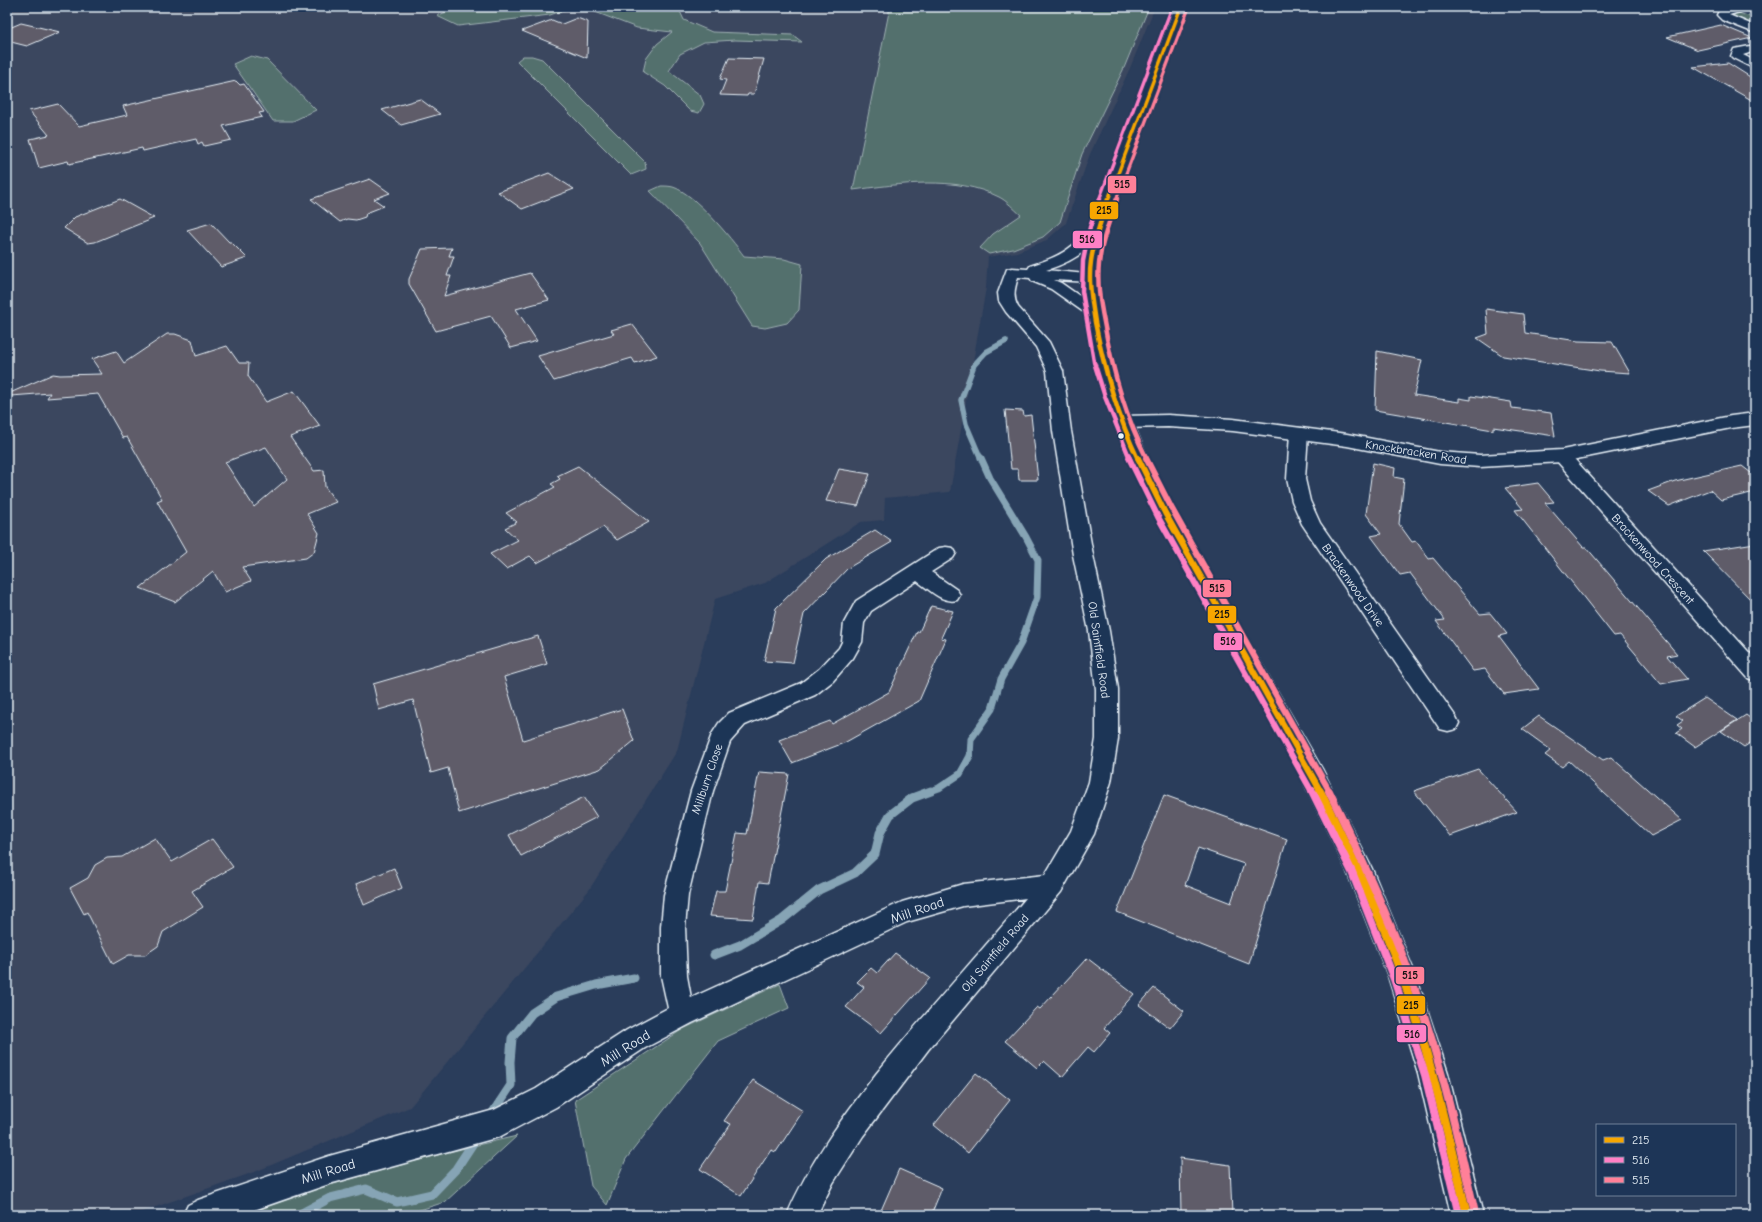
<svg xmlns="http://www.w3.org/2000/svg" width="1762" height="1222" font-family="'Comic Neue',sans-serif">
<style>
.built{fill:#3a465f}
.green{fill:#536f6d;stroke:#9eb0b2}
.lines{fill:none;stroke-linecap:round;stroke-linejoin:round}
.stream-far2{stroke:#86a4b5;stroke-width:5.5}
.stream-far1{stroke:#86a4b5;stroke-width:7}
.stream{stroke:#86a4b5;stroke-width:9}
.building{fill:#5e5c69;stroke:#e8f1f8;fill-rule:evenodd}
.minor-casing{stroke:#e8f1f8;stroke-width:3}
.tertiary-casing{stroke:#e8f1f8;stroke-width:3}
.trunk-casing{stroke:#e8f1f8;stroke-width:3}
.minor{fill:#1d3557;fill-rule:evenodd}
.tertiary{fill:#1d3557;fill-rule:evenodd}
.trunk{fill:#1d3557;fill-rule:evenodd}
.bus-1-far3-casing{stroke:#1d3557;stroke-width:5.5}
.bus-1-far2-casing{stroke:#1d3557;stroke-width:7}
.bus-1-far1-casing{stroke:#1d3557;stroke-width:9}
.bus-1-casing{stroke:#1d3557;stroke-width:11}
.bus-2-far3-casing{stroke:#1d3557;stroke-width:5.5}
.bus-2-far2-casing{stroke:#1d3557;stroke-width:7}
.bus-2-far1-casing{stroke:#1d3557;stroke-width:9}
.bus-2-casing{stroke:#1d3557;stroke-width:11}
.bus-3-far3-casing{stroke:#1d3557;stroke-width:5.5}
.bus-3-far2-casing{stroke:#1d3557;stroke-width:7}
.bus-3-far1-casing{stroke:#1d3557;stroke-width:9}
.bus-3-casing{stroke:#1d3557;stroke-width:11}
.bus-1-far3{stroke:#f7a600;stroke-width:3.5}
.bus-1-far2{stroke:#f7a600;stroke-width:4.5}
.bus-1-far1{stroke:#f7a600;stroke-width:6}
.bus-1{stroke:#f7a600;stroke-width:8}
.bus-2-far3{stroke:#ff80c5;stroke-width:3.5}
.bus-2-far2{stroke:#ff80c5;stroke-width:4.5}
.bus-2-far1{stroke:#ff80c5;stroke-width:6}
.bus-2{stroke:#ff80c5;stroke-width:8}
.bus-3-far3{stroke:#ff8098;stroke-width:3.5}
.bus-3-far2{stroke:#ff8098;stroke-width:4.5}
.bus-3-far1{stroke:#ff8098;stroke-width:6}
.bus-3{stroke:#ff8098;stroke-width:8}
.bus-dot{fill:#e8f1f8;stroke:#1d3557;stroke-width:1.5}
.labels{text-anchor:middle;stroke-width:3;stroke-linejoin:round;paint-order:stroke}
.street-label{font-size:12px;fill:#e8f1f8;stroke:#1d3557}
.near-street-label{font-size:14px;fill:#e8f1f8;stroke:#1d3557}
.line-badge{stroke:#1d3557;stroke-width:1.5}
.pale-badge-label{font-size:11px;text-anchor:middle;font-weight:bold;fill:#111}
</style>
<rect width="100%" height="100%" fill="#2a3d5b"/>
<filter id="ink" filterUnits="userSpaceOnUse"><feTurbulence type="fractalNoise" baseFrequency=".025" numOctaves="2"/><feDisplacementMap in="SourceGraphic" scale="8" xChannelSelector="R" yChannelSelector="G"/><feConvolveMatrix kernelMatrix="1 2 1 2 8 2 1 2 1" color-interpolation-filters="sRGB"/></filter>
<g filter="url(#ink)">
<path class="built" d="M 7,7 L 1155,7 L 1130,68 L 1090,154 L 1066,223 L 1047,240 L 1017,252 L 988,257 L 986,288 L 950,492 L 885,498 L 884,520 L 861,522 L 765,583 L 715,599 L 677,751 L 589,890 L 410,1107 L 257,1171 L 133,1215 L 7,1215 Z"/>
<path class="green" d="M 457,7 L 573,7 L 550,15 L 458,26 L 437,16 Z
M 582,7 L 678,7 L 684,20 L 712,32 L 793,35 L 802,42 L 735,40 L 704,42 L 680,54 L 669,71 L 700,95 L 704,104 L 699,113 L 690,111 L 665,86 L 643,72 L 646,59 L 657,44 L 672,32 L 637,28 Z
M 890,7 L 1149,7 L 1124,68 L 1082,154 L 1060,222 L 1043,237 L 1013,249 L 989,254 L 980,248 L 993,234 L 1021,215 C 1014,209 1007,201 999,197 C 955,175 900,184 853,190 Z
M 1738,13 L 1755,18 L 1755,27 L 1734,19 L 1728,14 Z
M 251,56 L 267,60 L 316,110 L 293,121 L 273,121 L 233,64 Z
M 523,56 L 532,56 L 542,59 L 645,162 L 646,169 L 631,175 L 517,61 Z
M 661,186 C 665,186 669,186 673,187 C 694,193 731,238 744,256 L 784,259 L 802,264 L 799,310 L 787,323 L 765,328 L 752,326 L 700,243 L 650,191 Z
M 780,984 L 789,1008 L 718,1041 L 626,1159 L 607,1205 L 591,1186 L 575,1100 L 683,1029 Z
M 517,1136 L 445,1202 L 404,1215 L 233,1215 C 327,1185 421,1157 517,1136 Z"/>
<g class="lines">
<path class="stream-far2" d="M 981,459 L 966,424 L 961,400 L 974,365 L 986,352 L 1006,341"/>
<path class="stream-far1" d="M 928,792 L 939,788 L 960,774 L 970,756 L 971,739 L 992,709 L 1001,679 L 1021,643 L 1037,597 L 1038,560 L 1026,537 L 990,478 L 981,458"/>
<path class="stream" d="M 714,955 L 740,945 L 782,920 L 819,890 L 855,873 L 875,854 L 880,833 L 890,815 L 912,798 L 931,791
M 490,1117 L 511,1085 L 510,1062 L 512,1038 L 532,1013 L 556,997 L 596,985 L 634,978
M 298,1215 L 330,1198 L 366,1189 L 397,1202 L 432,1194 L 456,1169 L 477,1137"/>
</g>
<path class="building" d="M 577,18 L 588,22 L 587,58 L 522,31 L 552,20 L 562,24 Z
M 21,23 L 60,32 L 27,46 L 7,41 L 7,29 Z
M 1721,25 L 1752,38 L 1698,50 L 1667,37 Z
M 729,58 L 764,59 L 754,94 L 748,94 L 747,96 L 720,95 L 726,80 L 720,79 Z
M 1728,63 L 1755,80 L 1755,102 L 1693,67 Z
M 236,81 L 240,85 L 244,84 L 264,112 L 259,113 L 262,117 L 223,126 L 231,140 L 204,146 L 202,142 L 198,144 L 196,139 L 143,151 L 142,148 L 69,164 L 68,161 L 39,168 L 30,139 L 49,135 L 29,111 L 58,104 L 79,126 L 127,115 L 123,106 Z
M 420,99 L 440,114 L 401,125 L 382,110 Z
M 549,173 L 574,189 L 522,209 L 498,192 Z
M 370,179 L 390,193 L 374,199 L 384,206 L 366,213 L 365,217 L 356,220 L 347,219 L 340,222 L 311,199 Z
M 120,199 L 154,218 L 95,242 L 88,243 L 64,228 L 75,217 Z
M 211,223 L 229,242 L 231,242 L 247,258 L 221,267 L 187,230 Z
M 452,248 L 449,256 L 454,256 L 447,276 L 451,276 L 444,296 L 530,273 L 549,300 L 516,309 L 537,341 L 511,348 L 491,316 L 436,331 L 409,284 L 409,279 L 422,249 Z
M 1486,309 L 1523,314 L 1525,333 L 1578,341 L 1612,342 L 1630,373 L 1600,371 L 1503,356 L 1477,338 L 1488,334 Z
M 632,324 L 657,356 L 635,363 L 632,358 L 554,381 L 538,356 L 614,334 L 611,330 Z
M 167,334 L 175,334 L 192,340 L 196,356 L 227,346 L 239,363 L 249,363 L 248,376 L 266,402 L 294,391 L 320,426 L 290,437 L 314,471 L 324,470 L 325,487 L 336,502 L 307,514 L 319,533 L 314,552 L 306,558 L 242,567 L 251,581 L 225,592 L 213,571 L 175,602 L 140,588 L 186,552 L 157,501 L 162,499 L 127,437 L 123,438 L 98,394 L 47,398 L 50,393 L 11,396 L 10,393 L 53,374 L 60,375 L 102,374 L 92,359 L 116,351 L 124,363 ZM 266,447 L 287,479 L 254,507 L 225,462 Z
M 1377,351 L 1422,360 L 1414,395 L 1459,402 L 1459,398 L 1471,400 L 1471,396 L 1511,402 L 1512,408 L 1551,413 L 1555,436 L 1493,427 L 1493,430 L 1375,410 Z
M 1005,410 L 1023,411 L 1024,416 L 1031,415 L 1038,480 L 1019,480 L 1018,469 L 1011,469 Z
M 1373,463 L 1395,468 L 1394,477 L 1404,479 L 1399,524 L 1412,542 L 1416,541 L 1429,559 L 1433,558 L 1480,614 L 1490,613 L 1507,634 L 1499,636 L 1539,689 L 1504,694 L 1485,669 L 1473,671 L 1436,621 L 1445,620 L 1410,573 L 1400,575 L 1371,536 L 1381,534 L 1366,514 Z
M 578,466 L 649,522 L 617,540 L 603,527 L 537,563 L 530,556 L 506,569 L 490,554 L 518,540 L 505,528 L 517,522 L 506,513 L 555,487 L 551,484 L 560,479 L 557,476 Z
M 1742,466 L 1755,476 L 1755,492 L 1721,500 L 1710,490 L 1669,506 L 1648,491 L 1675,481 Z
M 839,469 L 870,474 L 858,506 L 826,501 Z
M 1538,483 L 1554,502 L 1545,503 L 1583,547 L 1586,547 L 1677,654 L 1667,656 L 1687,679 L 1661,684 L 1620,635 L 1614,636 L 1515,510 L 1523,509 L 1505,488 Z
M 875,530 L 892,542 L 848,568 L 804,614 L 793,663 L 764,661 L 776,608 L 826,559 Z
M 1755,543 L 1755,604 L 1703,551 Z
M 931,606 L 953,611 L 941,638 L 946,639 L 919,701 L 844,743 L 792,763 L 779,740 L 830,721 L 832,724 L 889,692 L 917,632 L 919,632 Z
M 538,636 L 547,664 L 504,677 L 523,740 L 622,709 L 634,741 L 600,769 L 459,813 L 448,768 L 431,773 L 413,700 L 379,710 L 373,684 Z
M 1705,698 L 1737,720 L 1695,747 L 1676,733 L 1682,729 L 1677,725 L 1683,721 L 1676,716 Z
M 1746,715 L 1755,722 L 1755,740 L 1744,747 L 1721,731 Z
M 1539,716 L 1603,760 L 1611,757 L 1682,820 L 1651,836 L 1569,761 L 1562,767 L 1545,755 L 1551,750 L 1522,729 Z
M 1478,769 L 1517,812 L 1450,836 L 1414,791 Z
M 759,772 L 789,774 L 768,883 L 759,882 L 753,919 L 710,916 L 716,891 L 725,891 L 737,833 L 747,834 Z
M 1164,795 L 1287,839 L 1249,964 L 1117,912 ZM 1198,848 L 1244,864 L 1231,903 L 1185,885 Z
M 584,797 L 597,817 L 521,856 L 509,835 Z
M 155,838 L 172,862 L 212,839 L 233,867 L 192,891 L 203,907 L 163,932 L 158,946 L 145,955 L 129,955 L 113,964 L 87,912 L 84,914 L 70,888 L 88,878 L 95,865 L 107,858 L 122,857 Z
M 394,868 L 402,888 L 364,905 L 356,884 Z
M 895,953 L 930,978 L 881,1033 L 846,1007 L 864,987 L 857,982 L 871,968 L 877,973 Z
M 1087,958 L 1134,994 L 1104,1028 L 1110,1033 L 1094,1052 L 1088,1047 L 1062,1077 L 1044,1061 L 1037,1068 L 1005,1041 L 1037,1007 L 1040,1009 Z
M 1154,988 L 1184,1011 L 1170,1028 L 1139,1005 Z
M 976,1073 L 1010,1100 L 968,1153 L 934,1125 Z
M 753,1080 L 803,1111 L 776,1152 L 771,1150 L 741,1196 L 700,1169 L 731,1124 L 724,1121 Z
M 1180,1158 L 1230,1165 L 1232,1215 L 1181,1215 Z
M 899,1169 L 942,1188 L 931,1215 L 879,1215 Z"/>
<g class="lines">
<defs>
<path id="minor" d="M 1733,7 L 1751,7 L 1750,9 L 1729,15 L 1755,26 L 1755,33 L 1722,20 L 1717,15 L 1719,11 Z
M 1755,45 L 1755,51 L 1743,55 L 1755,61 L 1755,69 L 1733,58 L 1731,56 L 1734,49 Z
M 1098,225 L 1103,226 L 1105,229 C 1091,250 1070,263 1046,270 L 1096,275 L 1098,278 L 1096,281 L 1091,282 L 1054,280 L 1061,283 L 1098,309 L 1101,312 L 1098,315 L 1093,317 L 1088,315 L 1051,289 L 1032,281 L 1030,278 L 1018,277 C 1015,288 1012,296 1018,307 L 1049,342 L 1063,371 L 1071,431 L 1093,555 L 1109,631 L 1118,689 L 1118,739 L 1111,782 L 1094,834 L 1061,892 L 928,1050 L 863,1136 L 833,1183 L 817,1215 L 787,1215 C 809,1163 842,1118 876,1074 C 924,1014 977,957 1026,898 L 963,906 L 907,922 L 692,1023 L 645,1048 L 556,1107 L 499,1137 L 329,1184 L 240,1215 L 183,1215 L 188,1205 L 198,1200 L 329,1156 L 494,1110 L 536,1089 L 627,1030 L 668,1008 L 661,976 L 661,927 L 664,895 L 691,791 L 712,734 L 719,723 L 729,713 L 801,683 L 819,669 L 839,648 L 842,642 L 844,623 L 856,601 L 939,548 L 946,547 L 953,548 L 956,553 L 953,558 L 931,572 L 957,590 L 960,595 L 957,600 C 942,604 929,589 917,581 L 871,611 L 864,623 L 862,642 L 853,658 L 833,681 L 815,695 L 745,725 L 730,742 L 713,791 L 688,895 L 685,927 L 687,976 L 691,998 L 902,902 L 963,884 L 1045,875 L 1071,831 L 1089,782 L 1096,739 L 1096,689 L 1089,631 L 1073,555 L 1053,431 L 1047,371 L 1036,347 L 1006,312 L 999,301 L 998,293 L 1007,269 L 1012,268 L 1028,269 L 1030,266 C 1045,261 1060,256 1072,246 C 1080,240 1088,227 1098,225 Z
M 1299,428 L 1305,429 L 1308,433 L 1305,479 L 1310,501 L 1320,523 L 1456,717 L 1459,723 L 1456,729 L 1448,731 L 1440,729 L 1302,524 L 1292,501 L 1287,479 L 1290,433 L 1293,429 Z
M 1562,451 L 1568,452 L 1755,659 L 1755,681 L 1748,678 L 1556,460 L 1553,456 L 1556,452 Z"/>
<path id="tertiary" d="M 1755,413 L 1755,425 L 1731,428 L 1562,462 L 1480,467 L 1440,464 L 1347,446 L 1233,431 L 1168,427 L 1123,428 L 1116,426 L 1114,422 L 1116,418 L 1123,416 L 1168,415 L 1233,419 L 1347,434 L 1440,452 L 1480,455 L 1562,450 L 1731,416 Z"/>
<path id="trunk" d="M 1175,7 L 1187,7 L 1119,187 L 1106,229 L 1099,262 L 1098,290 L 1111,360 L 1121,394 L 1147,456 L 1175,513 L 1322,769 L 1372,869 L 1416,976 L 1448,1073 L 1483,1215 L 1451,1215 L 1418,1073 L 1388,976 L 1346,869 L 1302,779 L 1155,513 L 1127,456 L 1103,394 L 1093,360 L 1082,290 L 1083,262 L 1090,229 L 1105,187 Z"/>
</defs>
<use href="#minor" class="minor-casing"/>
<use href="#tertiary" class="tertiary-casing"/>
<use href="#trunk" class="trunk-casing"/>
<use href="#minor" class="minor"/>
<use href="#tertiary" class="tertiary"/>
<use href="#trunk" class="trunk"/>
<defs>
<path id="bus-1-far3" d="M 1108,200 L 1181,7"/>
<path id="bus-1-far2" d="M 1108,199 C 1101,220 1094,240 1091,261 C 1088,282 1092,302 1095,322 C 1104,369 1117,415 1138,459"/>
<path id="bus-1-far1" d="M 1138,458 L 1165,513 L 1321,792"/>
<path id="bus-1" d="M 1320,791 C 1350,852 1379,912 1402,976 C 1430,1054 1448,1135 1467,1215"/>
<path id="bus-2-far3" d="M 1099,200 L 1172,7"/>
<path id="bus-2-far2" d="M 1100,199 L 1090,227 L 1083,261 L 1082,291 L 1094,362 L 1105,397 L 1130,459"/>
<path id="bus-2-far1" d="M 1129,458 L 1158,517 L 1312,792"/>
<path id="bus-2" d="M 1312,791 L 1352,872 L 1394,979 L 1425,1075 L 1459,1215"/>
<path id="bus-3-far3" d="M 1116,200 L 1188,10"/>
<path id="bus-3-far2" d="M 1117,199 C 1110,220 1101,242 1099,264 C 1097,284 1100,302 1104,322 C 1112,369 1125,416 1147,459"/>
<path id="bus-3-far1" d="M 1146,458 L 1172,509 L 1330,792"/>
<path id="bus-3" d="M 1329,791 C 1373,881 1415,975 1441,1072 C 1454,1118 1464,1166 1475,1213"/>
</defs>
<use href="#bus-1-far3" class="bus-1-far3-casing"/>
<use href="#bus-1-far2" class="bus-1-far2-casing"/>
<use href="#bus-1-far1" class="bus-1-far1-casing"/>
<use href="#bus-1" class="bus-1-casing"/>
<use href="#bus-2-far3" class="bus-2-far3-casing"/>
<use href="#bus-2-far2" class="bus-2-far2-casing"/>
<use href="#bus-2-far1" class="bus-2-far1-casing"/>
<use href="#bus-2" class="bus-2-casing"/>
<use href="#bus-3-far3" class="bus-3-far3-casing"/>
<use href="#bus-3-far2" class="bus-3-far2-casing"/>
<use href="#bus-3-far1" class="bus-3-far1-casing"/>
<use href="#bus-3" class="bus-3-casing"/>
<use href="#bus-1-far3" class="bus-1-far3"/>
<use href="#bus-1-far2" class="bus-1-far2"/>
<use href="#bus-1-far1" class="bus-1-far1"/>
<use href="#bus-1" class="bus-1"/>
<use href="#bus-2-far3" class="bus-2-far3"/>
<use href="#bus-2-far2" class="bus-2-far2"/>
<use href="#bus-2-far1" class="bus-2-far1"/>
<use href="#bus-2" class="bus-2"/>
<use href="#bus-3-far3" class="bus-3-far3"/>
<use href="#bus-3-far2" class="bus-3-far2"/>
<use href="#bus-3-far1" class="bus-3-far1"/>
<use href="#bus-3" class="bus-3"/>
</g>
</g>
<circle class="bus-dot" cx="1121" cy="436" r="3.5"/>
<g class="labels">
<g class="street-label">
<text transform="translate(1416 452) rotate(9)" y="4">Knockbracken Road</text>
<text transform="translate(1653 559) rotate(48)" y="4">Brackenwood Crescent</text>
<text transform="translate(1353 585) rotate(55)" y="4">Brackenwood Drive</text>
<text transform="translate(1099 650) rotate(82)" y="4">Old Saintfield Road</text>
<text transform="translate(707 779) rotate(-71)" y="4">Millburn Close</text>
<text transform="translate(995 953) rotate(-50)" y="4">Old Saintfield Road</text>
</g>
<g class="near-street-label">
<text transform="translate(917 910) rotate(-19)" y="5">Mill Road</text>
<text transform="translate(625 1048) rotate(-32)" y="5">Mill Road</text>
<text transform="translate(328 1171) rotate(-17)" y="5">Mill Road</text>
</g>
</g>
<g class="line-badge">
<rect x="1107" y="175" width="30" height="19" rx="4" fill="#ff8098"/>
<rect x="1089" y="201" width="30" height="19" rx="4" fill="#f7a600"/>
<rect x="1072" y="230" width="31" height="19" rx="4" fill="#ff80c5"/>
<rect x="1202" y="579" width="30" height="19" rx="4" fill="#ff8098"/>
<rect x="1207" y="605" width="30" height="19" rx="4" fill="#f7a600"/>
<rect x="1213" y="632" width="30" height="19" rx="4" fill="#ff80c5"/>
<rect x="1395" y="966" width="30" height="19" rx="4" fill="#ff8098"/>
<rect x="1396" y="995" width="30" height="20" rx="4" fill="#f7a600"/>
<rect x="1396" y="1024" width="31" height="19" rx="4" fill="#ff80c5"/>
</g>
<g class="pale-badge-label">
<text x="1122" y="188">515</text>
<text x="1104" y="214">215</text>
<text x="1087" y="243">516</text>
<text x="1217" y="592">515</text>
<text x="1222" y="618">215</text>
<text x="1228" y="645">516</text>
<text x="1410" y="979">515</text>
<text x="1411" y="1009">215</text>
<text x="1412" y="1038">516</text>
</g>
<rect width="1762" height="1222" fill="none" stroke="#1d3557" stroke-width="24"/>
<rect x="12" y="12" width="1738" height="1198" fill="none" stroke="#e8f1f8" stroke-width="1.5" filter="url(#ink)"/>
<rect x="1596" y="1124" width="140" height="72" fill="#1d3557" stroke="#6e8097"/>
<rect x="1604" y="1137" width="20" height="6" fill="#f7a600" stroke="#6e8097"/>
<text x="1632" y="1144" font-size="12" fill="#e8f1f8">215</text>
<rect x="1604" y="1157" width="20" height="6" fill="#ff80c5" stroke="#6e8097"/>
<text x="1632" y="1164" font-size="12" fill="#e8f1f8">516</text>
<rect x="1604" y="1177" width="20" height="6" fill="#ff8098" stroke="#6e8097"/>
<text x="1632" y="1184" font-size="12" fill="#e8f1f8">515</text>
</svg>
